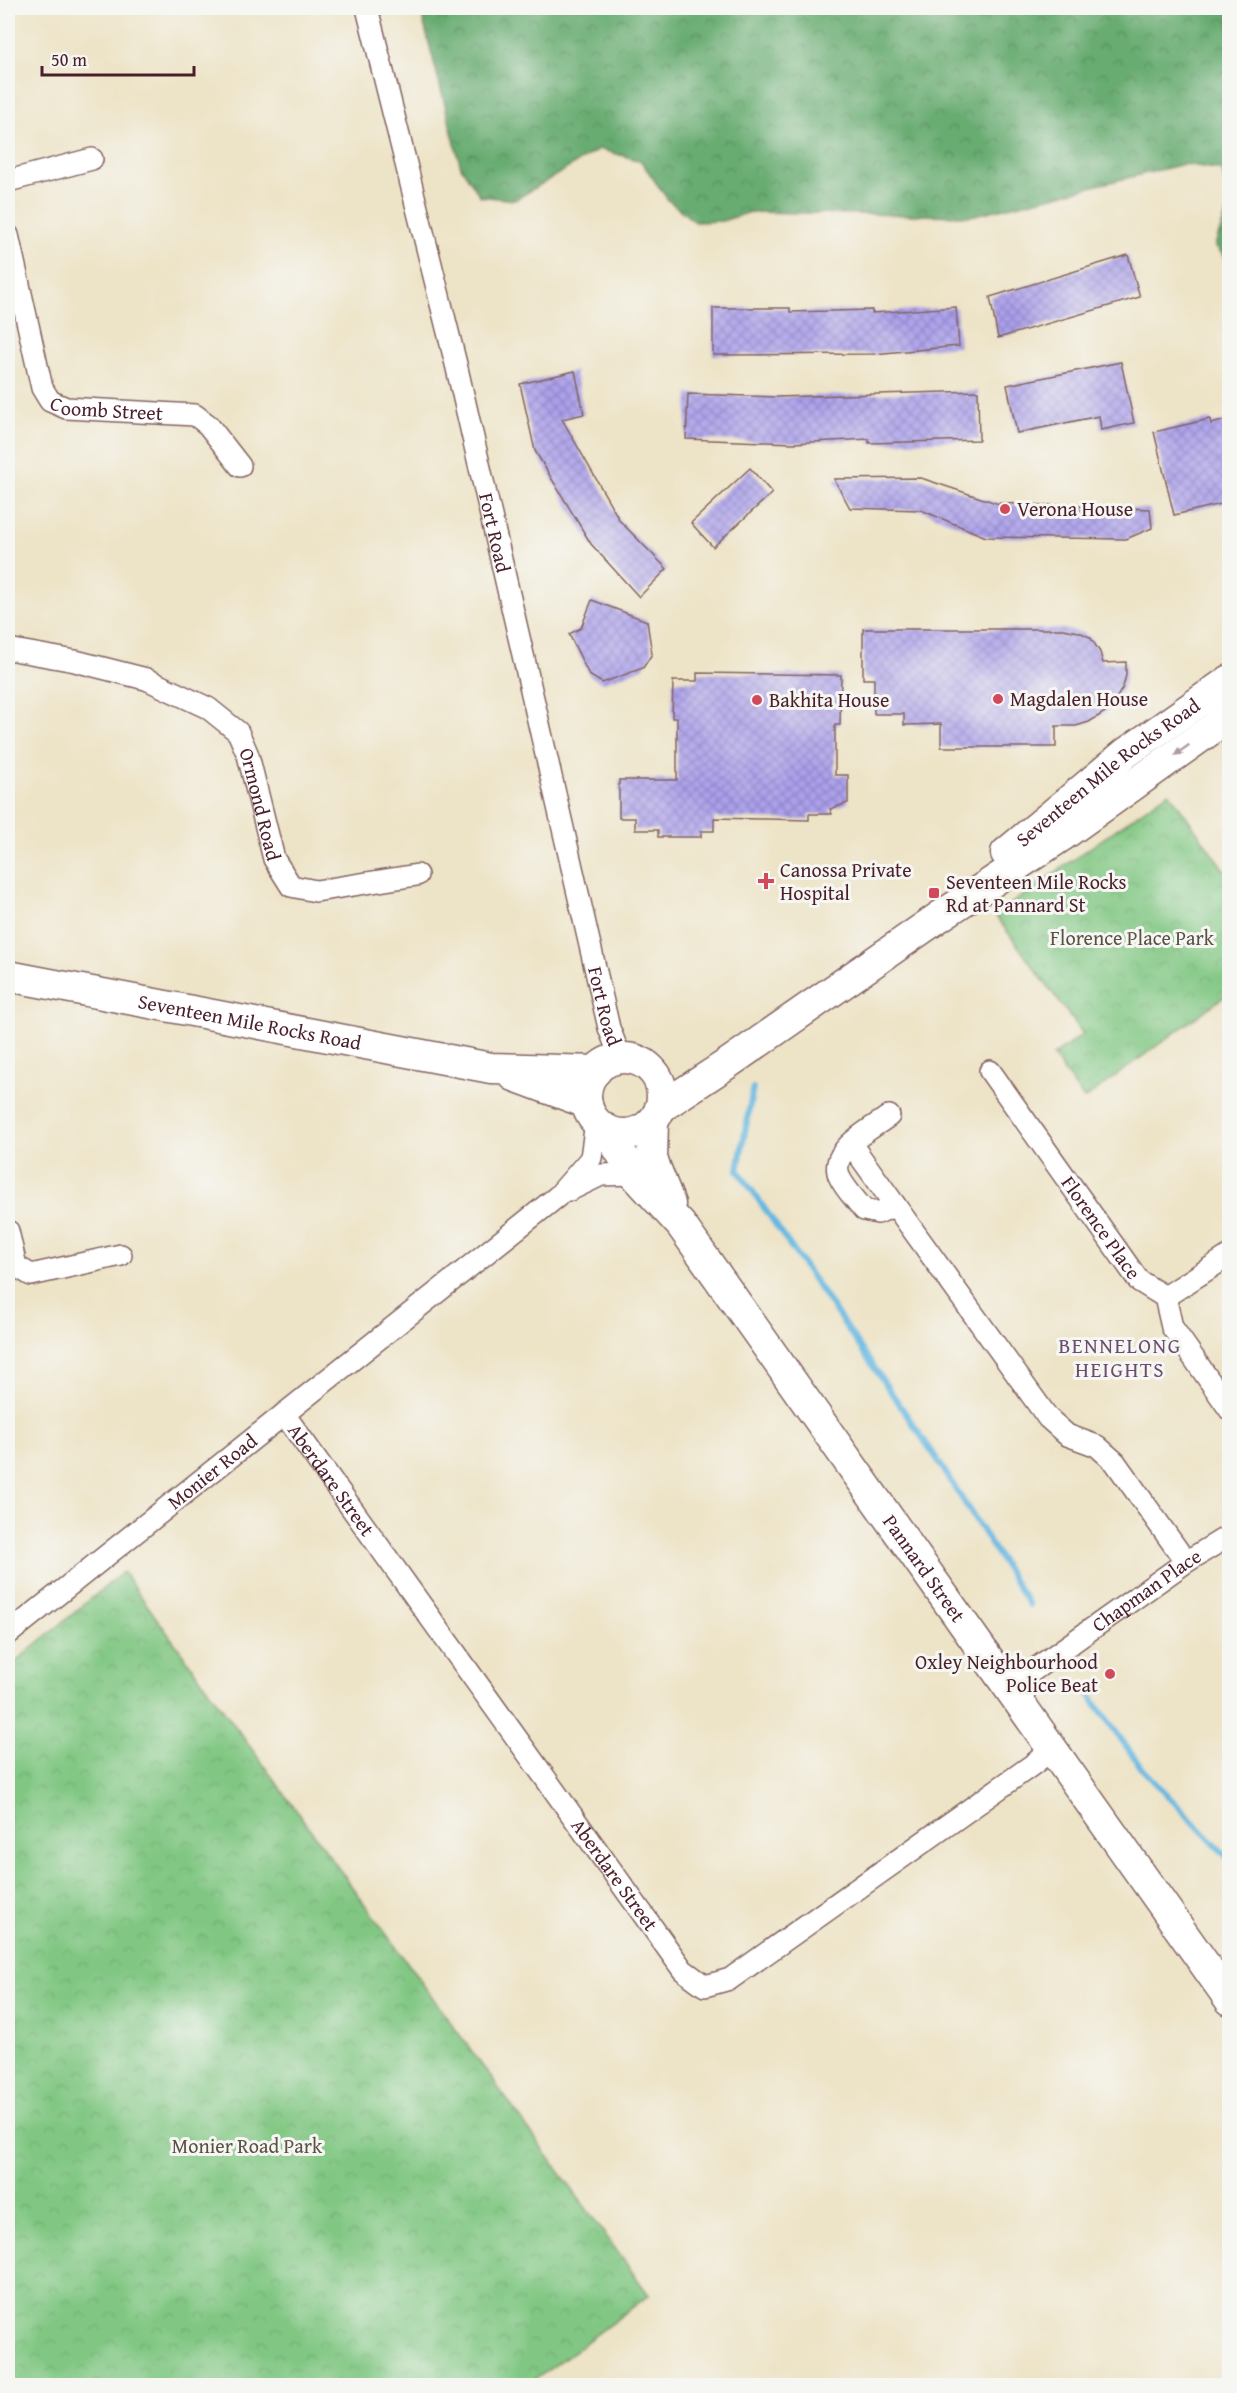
<svg xmlns="http://www.w3.org/2000/svg" width="1237" height="2393" font-family="'Gentium Book Plus',serif">
<style>
.forest{fill:url(#forest-crowns);stroke:#59664e;stroke-width:1.5}
.park{fill:url(#park-crowns);stroke:#667357;stroke-width:1.5}
.lines{fill:none;stroke-linecap:round;stroke-linejoin:round}
.stream{stroke:#65b7e0;stroke-width:6}
.building{fill:url(#building-cross-hatch)}
.street-casing{stroke:#836461;stroke-width:24}
.secondary-casing{stroke:#836461;stroke-width:33}
.street{stroke:#fff;stroke-width:21}
.secondary{stroke:#fff;stroke-width:30}
.oneway{fill:#ae9aa0}
.poi-dot{fill:#d1495b;stroke:#f6f6f2;stroke-width:2}
.labels{text-anchor:middle;stroke-width:6;stroke-linejoin:round;paint-order:stroke}
.street-label{font-size:20px;fill:#4a1f2b;stroke:#f6f6f2}
.poi-label{font-size:20px;fill:#4a1f2b;stroke:#f6f6f2;text-anchor:start}
.park-label{font-size:20px;fill:#5a5145;stroke:#f6f6f2}
.neighbourhood-label{font-size:21px;letter-spacing:1.5px;fill:#6c4c6f;stroke:#f6f6f2}
</style>
<defs>
<pattern id="forest-crowns" width="20" height="18" patternUnits="userSpaceOnUse" patternTransform="scale(1.5)"><rect width="20" height="18" fill="#68ac71"/><path d="M2 6a3 3 0 1 1 6 0M12 15a3 3 0 1 1 6 0" fill="none" stroke="#588b5d"/></pattern>
<pattern id="park-crowns" width="20" height="18" patternUnits="userSpaceOnUse" patternTransform="scale(1.5)"><rect width="20" height="18" fill="#81c783"/><path d="M2 6a3 3 0 1 1 6 0M12 15a3 3 0 1 1 6 0" fill="none" stroke="#71aa71"/></pattern>
<pattern id="building-cross-hatch" width="8" height="8" patternUnits="userSpaceOnUse" patternTransform="scale(1.5)"><rect width="8" height="8" fill="#aba0ec"/><path d="M0 0l8 8M0 8l8-8" fill="none" stroke="#8d82bf"/></pattern>
</defs>
<rect width="100%" height="100%" fill="#f6f6f2"/>
<filter id="ink" filterUnits="userSpaceOnUse"><feTurbulence type="fractalNoise" baseFrequency=".0167" numOctaves="2"/><feDisplacementMap in="SourceGraphic" scale="12" xChannelSelector="R" yChannelSelector="G"/><feConvolveMatrix kernelMatrix="1 2 1 2 8 2 1 2 1" color-interpolation-filters="sRGB"/></filter>
<filter id="wash" filterUnits="userSpaceOnUse"><feTurbulence type="fractalNoise" baseFrequency=".008" numOctaves="4" result="noise"/><feDisplacementMap in="SourceGraphic" scale="24" xChannelSelector="R" yChannelSelector="G"/><feGaussianBlur stdDeviation="1.35" result="paint"/><feColorMatrix in="noise" values="0 0 0 0 0 0 0 0 0 0 0 0 0 0 0 0 0 1.4 0 .05"/><feComposite in="paint" operator="in"/></filter>
<g filter="url(#wash)">
<rect width="100%" height="100%" fill="#ede3c6"/>
<path class="forest" d="M 420,8 L 1229,8 L 1229,200 L 1222,170 L 1184,164 L 971,216 L 751,212 L 722,221 L 695,222 L 668,200 L 641,161 L 599,149 L 515,200 L 480,196 L 461,167 Z
M 1229,206 L 1229,262 L 1215,245 Z"/>
<path class="park" d="M 1169,792 L 1229,877 L 1229,993 L 1084,1099 L 1053,1056 L 1083,1034 L 995,915 Z
M 123,1572 L 649,2295 L 528,2385 L 8,2385 L 8,1668 Z"/>
<g class="lines">
<path class="stream" d="M 753,1088 L 738,1170 L 937,1459 L 1029,1605
M 1084,1687 L 1143,1770 L 1230,1860"/>
</g>
<g id="blocks">
<path class="building" d="M 1128,255 L 1140,297 L 998,338 L 990,297 Z
M 956,307 L 959,346 L 873,354 L 713,355 L 713,308 L 790,308 L 790,312 L 872,310 L 872,313 Z
M 1121,362 L 1134,423 L 1101,430 L 1099,416 L 1017,433 L 1007,385 Z
M 575,371 L 584,414 L 562,419 L 620,521 L 667,569 L 639,597 L 591,544 L 535,451 L 520,384 Z
M 978,391 L 979,440 L 869,443 L 869,439 L 793,443 L 686,439 L 688,394 L 777,397 Z
M 1210,419 L 1211,424 L 1230,419 L 1230,502 L 1174,515 L 1154,432 Z
M 750,468 L 772,493 L 713,547 L 691,523 Z
M 921,478 L 996,503 L 1150,509 L 1152,528 L 1126,539 L 986,537 L 921,510 L 850,508 L 834,479 Z
M 592,600 L 647,621 L 652,654 L 643,668 L 602,683 L 589,675 L 569,634 L 581,628 Z
M 863,629 L 1063,629 L 1079,632 L 1090,637 L 1100,652 L 1103,663 L 1126,662 L 1126,675 L 1123,687 L 1110,709 L 1089,722 L 1076,726 L 1056,726 L 1056,747 L 941,747 L 941,724 L 904,725 L 904,714 L 874,714 L 874,679 L 863,679 Z
M 697,673 L 841,675 L 840,725 L 835,725 L 835,775 L 848,775 L 848,803 L 830,809 L 832,814 L 809,814 L 809,820 L 714,818 L 714,831 L 701,831 L 701,837 L 658,837 L 658,830 L 635,830 L 635,818 L 619,818 L 619,780 L 677,780 L 677,718 L 672,718 L 673,681 L 697,681 Z"/>
</g>
</g>
<g filter="url(#ink)">
<use href="#blocks" fill-opacity="0" stroke="#836461" stroke-width="1.5"/>
<g class="lines">
<defs>
<g id="street">
<path id="s1" d="M 367,8 L 456,364 L 609,1028 L 621,1059"/>
<path d="M 8,181 L 92,159"/>
<path id="s2" d="M 8,235 L 42,388 L 50,401 L 66,408 L 195,415 L 208,425 L 240,466"/>
<path id="s3" d="M 8,649 L 75,661 L 146,679 L 208,708 L 238,732 L 248,755 L 274,859 L 291,886 L 316,891 L 417,875"/>
<path id="s4" d="M 990,1071 L 1139,1281 L 1165,1297 L 1172,1327 L 1230,1410"/>
<path d="M 889,1116 C 872,1129 829,1149 839,1176 C 844,1188 856,1200 864,1210 L 878,1213 L 895,1205"/>
<path d="M 851,1144 L 1048,1418 L 1067,1435 L 1097,1446 L 1115,1462 L 1186,1562"/>
<path d="M 570,1190 L 601,1175 L 634,1174"/>
<path d="M 8,1231 L 16,1266 L 31,1275 L 121,1255"/>
<path d="M 1165,1297 L 1230,1255"/>
<path id="s5" d="M 284,1414 L 683,1970 L 705,1986 L 730,1979 L 1035,1763 L 1053,1748"/>
<path id="s6" d="M 8,1634 L 558,1196 L 591,1158 L 596,1122"/>
<path id="s7" d="M 1007,1689 L 1186,1562 L 1230,1535"/>
</g>
<g id="secondary">
<path id="s8" d="M 1006,853 L 1126,753 L 1230,680"/>
<path id="s9" d="M 8,976 L 491,1068 L 596,1071"/>
<circle cx="624" cy="1096" r="38"/>
<path d="M 514,1076 L 587,1103"/>
<path d="M 660,1108 L 730,1062 L 939,917 L 1062,836 L 1230,716"/>
<path d="M 653,1121 L 652,1159 L 670,1204"/>
<path id="s10" d="M 606,1129 L 634,1174 L 681,1225 L 1230,2000"/>
</g>
</defs>
<use href="#street" class="street-casing"/>
<use href="#secondary" class="secondary-casing"/>
<use href="#street" class="street"/>
<use href="#secondary" class="secondary"/>
</g>
<defs><path id="oneway-solid" d="M-6-.8H1V-3.2L6.5 0L1 3.2V.8H-6Z" transform="scale(1.5)"/></defs>
<use class="oneway" href="#oneway-solid" transform="translate(1182 750) rotate(144)"/>
</g>
<g class="poi-dot">
<circle cx="1005" cy="509" r="6"/>
<circle cx="998" cy="699" r="6"/>
<circle cx="757" cy="700" r="6"/>
<path d="M763 872h6v6h6v6h-6v6h-6v-6h-6v-6h6z"/>
<rect x="928" y="887" width="12" height="12" rx="3"/>
<circle cx="1110" cy="1674" r="6"/>
</g>
<g class="labels">
<g class="street-label">
<text dy="7" stroke="none"><textPath href="#s2" startOffset="230">Coomb Street</textPath></text>
<text dy="7" stroke="none"><textPath href="#s1" startOffset="540">Fort Road</textPath></text>
<text dy="7" stroke="none"><textPath href="#s8" startOffset="130">Seventeen Mile Rocks Road</textPath></text>
<text dy="7" stroke="none"><textPath href="#s3" startOffset="324">Ormond Road</textPath></text>
<text dy="7" stroke="none"><textPath href="#s1" startOffset="1026">Fort Road</textPath></text>
<text dy="7" stroke="none"><textPath href="#s9" startOffset="246">Seventeen Mile Rocks Road</textPath></text>
<text dy="7" stroke="none"><textPath href="#s4" startOffset="192">Florence Place</textPath></text>
<text dy="7" stroke="none"><textPath href="#s6" startOffset="261">Monier Road</textPath></text>
<text dy="7" stroke="none"><textPath href="#s5" startOffset="81">Aberdare Street</textPath></text>
<text dy="7" stroke="none"><textPath href="#s10" startOffset="543">Pannard Street</textPath></text>
<text dy="7" stroke="none"><textPath href="#s7" startOffset="171">Chapman Place</textPath></text>
<text dy="7" stroke="none"><textPath href="#s5" startOffset="567">Aberdare Street</textPath></text>
</g>
<g class="poi-label">
<text x="1017" y="516">Verona House</text>
<text x="1010" y="706">Magdalen House</text>
<text x="769" y="707">Bakhita House</text>
<text x="780" y="877">Canossa Private<tspan x="780" dy="23">Hospital</tspan></text>
<text x="946" y="889">Seventeen Mile Rocks<tspan x="946" dy="23">Rd at Pannard St</tspan></text>
<text x="1098" y="1669" text-anchor="end">Oxley Neighbourhood<tspan x="1098" dy="23">Police Beat</tspan></text>
</g>
<g class="park-label">
<text x="1132" y="945">Florence Place Park</text>
<text x="247" y="2153">Monier Road Park</text>
</g>
<g class="neighbourhood-label">
<text x="1120" y="1353">BENNELONG<tspan x="1120" dy="24">HEIGHTS</tspan></text>
</g>
</g>
<rect width="1237" height="2393" fill="none" stroke="#f6f6f2" stroke-width="30"/>
<path d="M42 66v9h152v-9" fill="none" stroke="#4a1f2b" stroke-width="3"/>
<text x="51" y="66" font-size="18" fill="#4a1f2b" stroke="#f6f6f2" stroke-width="4.5" paint-order="stroke">50 m</text>
</svg>
